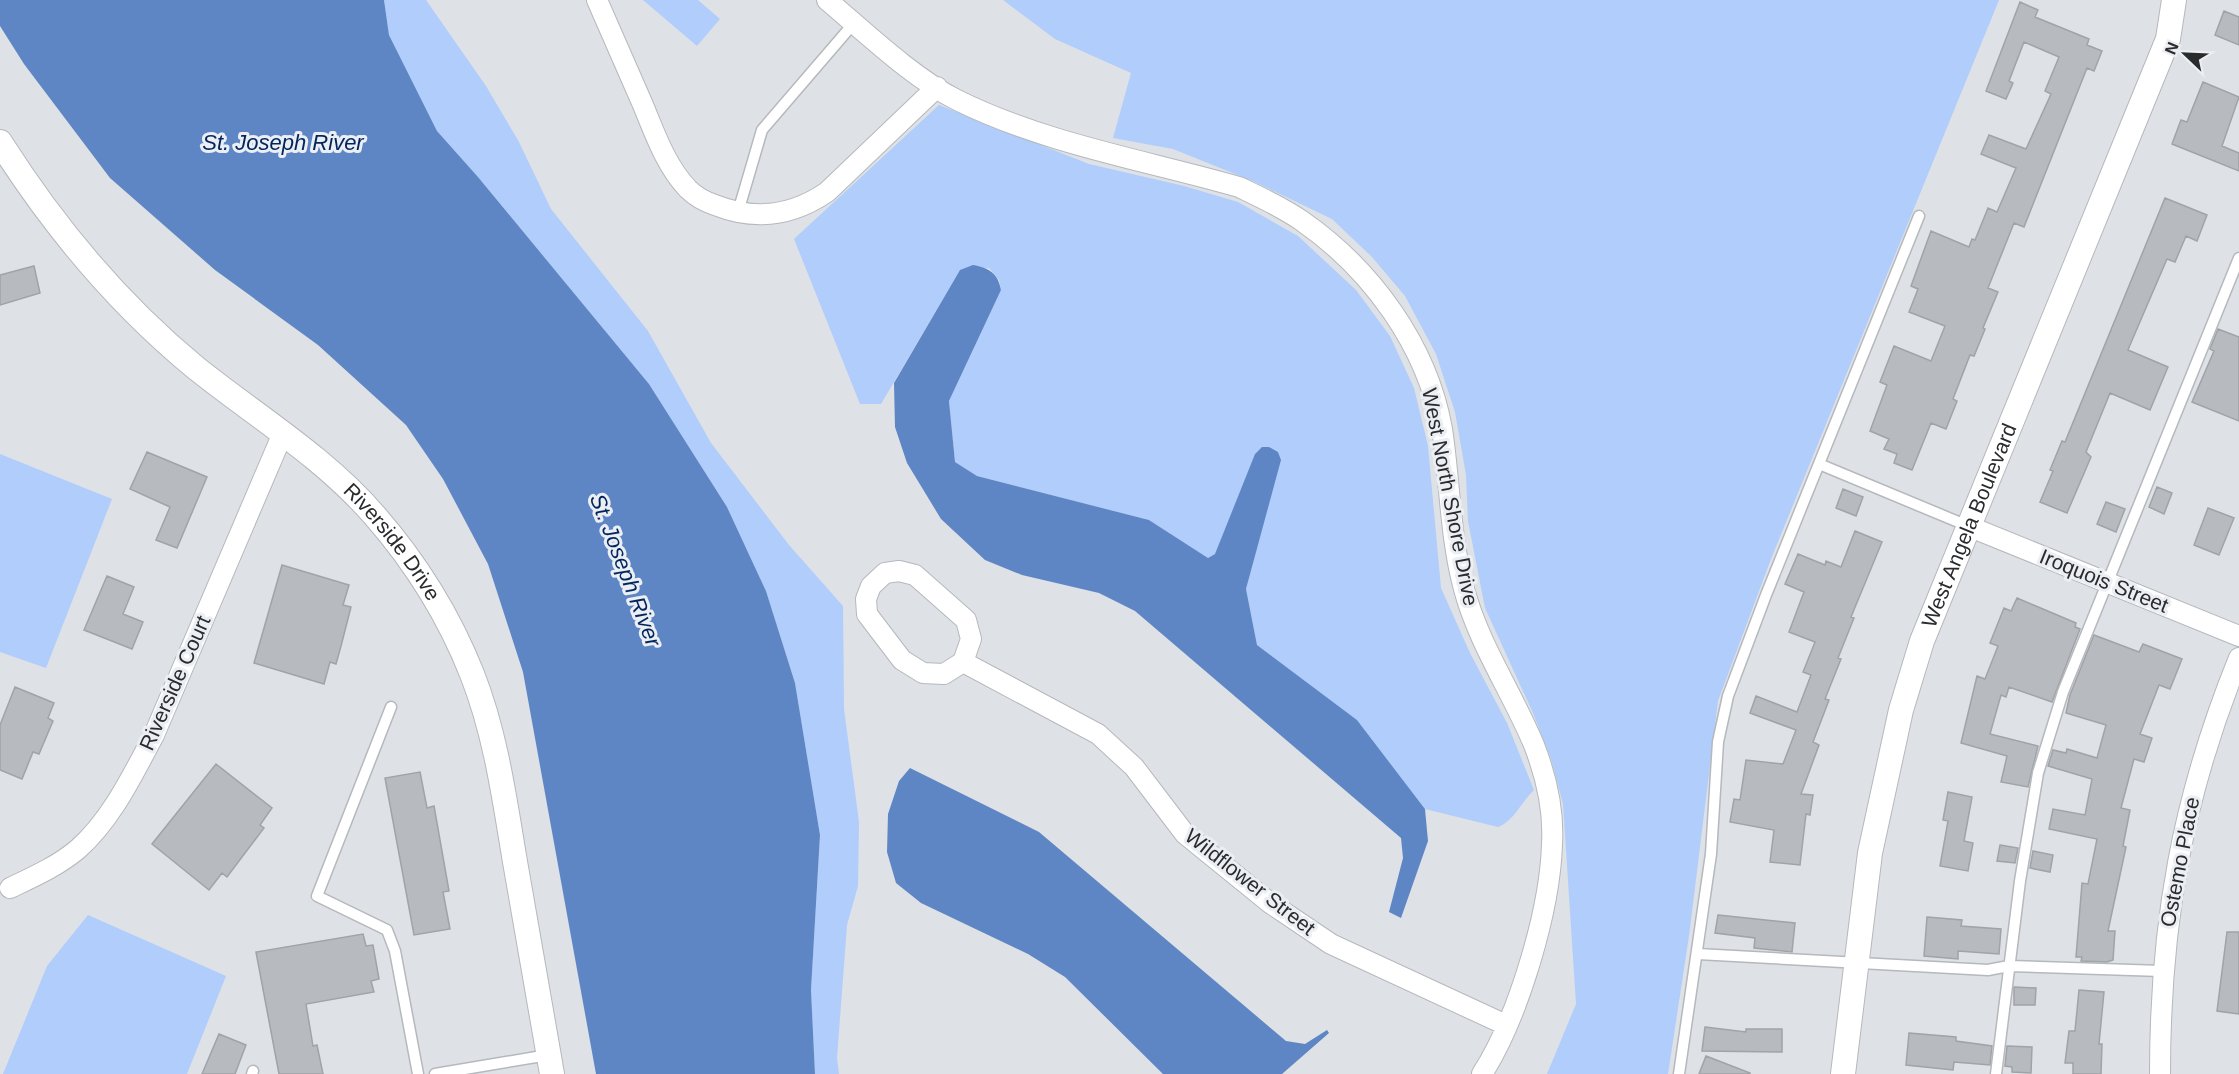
<svg xmlns="http://www.w3.org/2000/svg" width="2239" height="1074" font-family="Arial,sans-serif">
<style>
.green{fill:#b0cdfc}
.water{fill:#5e86c5}
.building{fill:#b7babe;stroke:#a0a3a7;stroke-width:1.5}
.lines{fill:none;stroke-linecap:round;stroke-linejoin:round}
.service-casing{stroke:#b5b8bc;stroke-width:13}
.minor-casing{stroke:#b5b8bc;stroke-width:22}
.tertiary-casing{stroke:#b5b8bc;stroke-width:26}
.service{stroke:#fff;stroke-width:10}
.minor{stroke:#fff;stroke-width:20}
.tertiary{stroke:#fff;stroke-width:24}
.labels{text-anchor:middle;stroke-width:6;stroke-linejoin:round;paint-order:stroke}
.street-label{font-size:21px;fill:#2a2b2d;stroke:#ebeef3}
.water-label{font-size:22px;font-style:italic;fill:#02255e;stroke:#ebeef3}
</style>
<rect width="100%" height="100%" fill="#dee1e5"/>
<path class="green" d="M 384,0 L 426,0 L 486,86 L 519,142 L 551,209 L 648,331 L 711,443 L 789,545 L 843,606 L 844,709 L 859,822 L 858,886 L 847,925 L 837,1058 L 839,1074 L 815,1074 L 811,990 L 820,835 L 795,683 L 766,591 L 727,507 L 649,384 L 478,177 L 437,131 L 389,35 Z
M 643,0 L 698,0 L 720,19 L 697,46 Z
M 1003,0 L 1999,0 L 1771,559 L 1718,701 L 1689,936 L 1668,1074 L 1547,1074 L 1576,1004 L 1563,804 L 1551,759 L 1533,713 L 1485,608 L 1468,521 L 1466,475 L 1455,412 L 1436,354 L 1405,296 L 1372,257 L 1332,219 L 1255,182 L 1173,149 L 1113,138 L 1131,73 L 1055,39 Z
M 939,105 L 1089,164 L 1184,186 L 1238,202 L 1298,236 L 1356,290 L 1390,336 L 1414,388 L 1428,446 L 1441,588 L 1470,653 L 1507,723 L 1534,790 C 1521,802 1514,821 1498,827 L 1425,809 L 1357,720 L 1257,645 L 1246,589 L 1280,460 L 1278,452 L 1215,554 L 1208,558 L 1149,520 L 977,476 L 955,462 L 949,401 L 1001,290 L 999,280 L 989,268 L 960,270 L 881,404 L 860,404 L 794,239 Z
M 0,454 L 112,499 L 46,668 L 0,652 Z
M 88,915 L 226,976 L 187,1074 L 3,1074 L 47,966 Z"/>
<path class="water" d="M 0,0 L 384,0 L 389,35 L 437,131 L 478,177 L 649,384 L 727,507 L 766,591 L 795,683 L 820,835 L 811,990 L 815,1074 L 596,1074 L 523,672 L 488,564 L 443,479 L 406,425 L 318,345 L 215,270 L 110,178 L 24,64 L 0,26 Z
M 973,265 C 989,268 998,273 1001,290 L 949,401 L 955,462 L 977,476 L 1149,520 L 1208,558 L 1215,554 L 1255,454 L 1262,447 L 1269,447 L 1278,452 L 1281,460 L 1246,589 L 1257,645 L 1357,720 L 1425,809 L 1428,841 L 1401,918 L 1389,912 L 1403,858 L 1401,838 L 1135,611 L 1099,593 L 1022,575 L 985,560 L 941,519 L 907,463 L 895,427 L 894,383 L 960,270 Z
M 910,768 L 1039,832 L 1286,1041 L 1305,1044 L 1327,1030 L 1329,1033 L 1282,1074 L 1163,1074 L 1065,977 L 1028,954 L 921,903 L 896,883 L 887,852 L 888,814 L 899,781 Z"/>
<path class="building" d="M 2020,2 L 2038,10 L 2035,17 L 2089,39 L 2087,45 L 2102,51 L 2094,71 L 2087,68 L 2024,227 L 2014,223 L 1988,288 L 1998,292 L 1983,328 L 1985,329 L 1974,356 L 1970,355 L 1953,399 L 1957,401 L 1946,429 L 1931,423 L 1912,470 L 1894,463 L 1897,454 L 1884,449 L 1889,439 L 1870,431 L 1887,385 L 1880,382 L 1894,346 L 1931,361 L 1945,326 L 1909,312 L 1918,289 L 1911,286 L 1931,231 L 1969,247 L 1972,239 L 1975,240 L 1988,208 L 1997,212 L 2016,168 L 1981,154 L 1989,135 L 2026,149 L 2051,94 L 2045,91 L 2059,57 L 2024,42 L 2009,81 L 2013,83 L 2006,99 L 1986,91 Z
M 2224,11 L 2239,17 L 2239,45 L 2215,35 Z
M 2203,82 L 2239,97 L 2222,146 L 2239,153 L 2239,171 L 2172,144 L 2181,120 L 2187,122 Z
M 2165,198 L 2207,215 L 2197,241 L 2186,236 L 2175,262 L 2167,259 L 2130,345 L 2128,350 L 2168,367 L 2150,410 L 2110,393 L 2086,452 L 2091,457 L 2067,513 L 2040,502 L 2053,471 L 2050,470 L 2062,441 L 2065,442 Z
M 34,266 L 40,293 L 0,305 L 0,275 Z
M 2218,329 L 2239,337 L 2239,421 L 2192,402 L 2214,351 L 2210,349 Z
M 147,452 L 207,477 L 177,548 L 156,540 L 170,507 L 130,489 Z
M 2157,487 L 2172,493 L 2164,514 L 2149,507 Z
M 1843,489 L 1863,497 L 1856,516 L 1836,508 Z
M 2106,502 L 2125,509 L 2116,532 L 2097,524 Z
M 2208,508 L 2234,518 L 2219,555 L 2194,545 Z
M 1855,531 L 1882,542 L 1851,617 L 1854,618 L 1838,658 L 1841,659 L 1825,699 L 1829,700 L 1813,742 L 1819,745 L 1801,794 L 1813,795 L 1810,815 L 1806,814 L 1800,865 L 1770,862 L 1774,830 L 1730,822 L 1734,799 L 1740,800 L 1746,760 L 1783,764 L 1796,730 L 1750,713 L 1756,696 L 1797,712 L 1811,675 L 1803,672 L 1815,642 L 1789,632 L 1804,592 L 1785,584 L 1798,554 L 1825,565 L 1826,561 L 1841,567 Z
M 282,565 L 349,585 L 343,605 L 351,607 L 341,646 L 336,664 L 330,662 L 324,684 L 254,663 Z
M 107,576 L 134,587 L 123,614 L 143,622 L 132,649 L 84,630 Z
M 2017,598 L 2076,623 L 2075,627 L 2080,629 L 2052,702 L 2009,687 L 2006,697 L 2001,695 L 1990,734 L 2038,746 L 2028,787 L 2001,782 L 2007,756 L 1961,743 L 1977,676 L 1985,679 L 1998,646 L 1990,643 L 2004,608 L 2011,611 Z
M 2094,635 L 2139,652 L 2143,644 L 2182,659 L 2170,689 L 2159,685 L 2140,734 L 2152,738 L 2144,762 L 2134,759 L 2121,808 L 2130,810 L 2123,846 L 2126,847 L 2108,931 L 2115,931 L 2113,960 L 2107,962 L 2081,961 L 2082,957 L 2076,957 L 2082,883 L 2088,884 L 2097,839 L 2049,829 L 2053,809 L 2085,815 L 2092,779 L 2048,766 L 2053,750 L 2066,753 L 2067,749 L 2097,758 L 2106,725 L 2066,713 L 2070,695 Z
M 15,687 L 54,703 L 48,718 L 53,721 L 39,754 L 33,752 L 22,779 L 0,770 L 0,725 Z
M 216,764 L 272,808 L 260,825 L 264,828 L 227,877 L 222,873 L 209,890 L 152,844 Z
M 420,772 L 427,808 L 434,806 L 449,891 L 443,892 L 450,929 L 414,935 L 385,778 Z
M 1948,792 L 1972,797 L 1964,841 L 1973,843 L 1968,871 L 1940,866 L 1948,821 L 1943,820 Z
M 2000,845 L 2018,848 L 2015,863 L 1997,861 Z
M 2033,851 L 2053,855 L 2050,872 L 2030,868 Z
M 1718,915 L 1795,923 L 1792,952 L 1754,948 L 1755,938 L 1715,933 Z
M 1927,917 L 1962,920 L 1961,926 L 2001,929 L 1999,954 L 1958,951 L 1958,959 L 1924,956 Z
M 2227,932 L 2239,932 L 2239,1014 L 2217,1011 Z
M 363,934 L 366,946 L 373,945 L 379,979 L 371,981 L 374,992 L 306,1004 L 313,1046 L 317,1045 L 323,1074 L 279,1074 L 256,952 Z
M 2014,987 L 2036,988 L 2035,1005 L 2014,1005 Z
M 2079,990 L 2104,992 L 2099,1044 L 2102,1044 L 2101,1074 L 2073,1074 L 2073,1063 L 2065,1063 L 2069,1031 L 2075,1031 Z
M 1705,1027 L 1746,1032 L 1746,1029 L 1782,1029 L 1782,1052 L 1702,1051 Z
M 1909,1033 L 1956,1037 L 1956,1041 L 1992,1046 L 1990,1065 L 1954,1062 L 1953,1070 L 1906,1065 Z
M 219,1034 L 246,1045 L 235,1074 L 202,1074 Z
M 2007,1046 L 2032,1047 L 2031,1073 L 2012,1072 L 2012,1067 L 2005,1066 Z
M 1706,1056 L 1750,1073 L 1750,1074 L 1699,1074 Z"/>
<g class="lines">
<defs>
<path id="service" d="M 738,212 L 762,130 L 854,23
M 1819,464 L 1968,526
M 391,707 L 317,896 L 387,930 L 395,951 L 418,1074
M 1698,954 L 1988,970 L 2009,966 L 2162,971
M 252,1074 L 253,1071
M 435,1074 L 548,1055
M 1679,1074 L 1711,854 L 1718,742 L 1728,696 L 1766,595 L 1919,216
M 1996,1074 L 2020,881 L 2038,773 L 2063,692 L 2239,258"/>
<path id="minor" d="M 597,0 C 612,35 628,70 643,105 C 655,134 666,166 688,189 C 695,196 706,202 715,205 C 755,221 792,216 827,192 L 937,87
M 827,0 C 865,32 913,78 957,100 C 1046,144 1145,160 1239,187 C 1260,197 1282,207 1302,221 C 1371,269 1427,345 1442,429 C 1450,481 1450,538 1464,589 C 1479,645 1512,692 1534,745 C 1546,776 1554,811 1552,844 C 1550,911 1518,1018 1482,1074
M 1968,526 L 2239,636
M 963,662 L 944,674 L 923,673 L 902,660 L 867,614 L 866,599 L 871,586 L 885,573 L 899,571 L 915,575 L 966,620 L 971,639 L 963,662 L 1098,734 L 1134,767 L 1185,834 L 1270,903 L 1331,944 L 1506,1025
M 10,888 C 33,877 58,866 78,849 C 112,819 133,774 154,735 L 283,433
M 2160,1074 C 2160,924 2182,798 2239,658"/>
<g id="tertiary">
<path id="s1" d="M 0,142 C 54,227 118,304 196,368 C 256,416 324,457 375,516 C 416,563 449,616 472,674 C 495,732 504,795 514,856 C 527,929 539,1001 552,1074"/>
<path id="s2" d="M 1843,1074 L 1870,853 L 1901,710 L 1922,641 L 2168,39 L 2174,0"/>
</g>
</defs>
<use href="#service" class="service-casing"/>
<use href="#minor" class="minor-casing"/>
<use href="#tertiary" class="tertiary-casing"/>
<use href="#service" class="service"/>
<use href="#minor" class="minor"/>
<use href="#tertiary" class="tertiary"/>
</g>
<g class="labels">
<g class="street-label">
<text transform="translate(1450 497) rotate(79)" y="7">West North Shore Drive</text>
<text dy="7" stroke="none"><textPath href="#s2" startOffset="566">West Angela Boulevard</textPath></text>
<text dy="7" stroke="none"><textPath href="#s1" startOffset="564">Riverside Drive</textPath></text>
<text transform="translate(2104 581) rotate(22)" y="7">Iroquois Street</text>
<text transform="translate(175 683) rotate(-66)" y="7">Riverside Court</text>
<text transform="translate(2180 862) rotate(-79)" y="7">Ostemo Place</text>
<text transform="translate(1250 882) rotate(38)" y="7">Wildflower Street</text>
</g>
<g class="water-label">
<text x="283" y="150">St. Joseph River</text>
<text transform="translate(626 570) rotate(69)" y="8">St. Joseph River</text>
</g>
</g>
<g transform="translate(2185 54) rotate(293)" stroke="#ebeef3" stroke-width="4.5" paint-order="stroke">
<path d="M0-4.5L10 22L0 15L-10 22Z" fill="#2a2b2d"/>
<text y="-9" font-size="16" font-weight="bold" text-anchor="middle" fill="#2a2b2d">N</text>
</g>
</svg>
